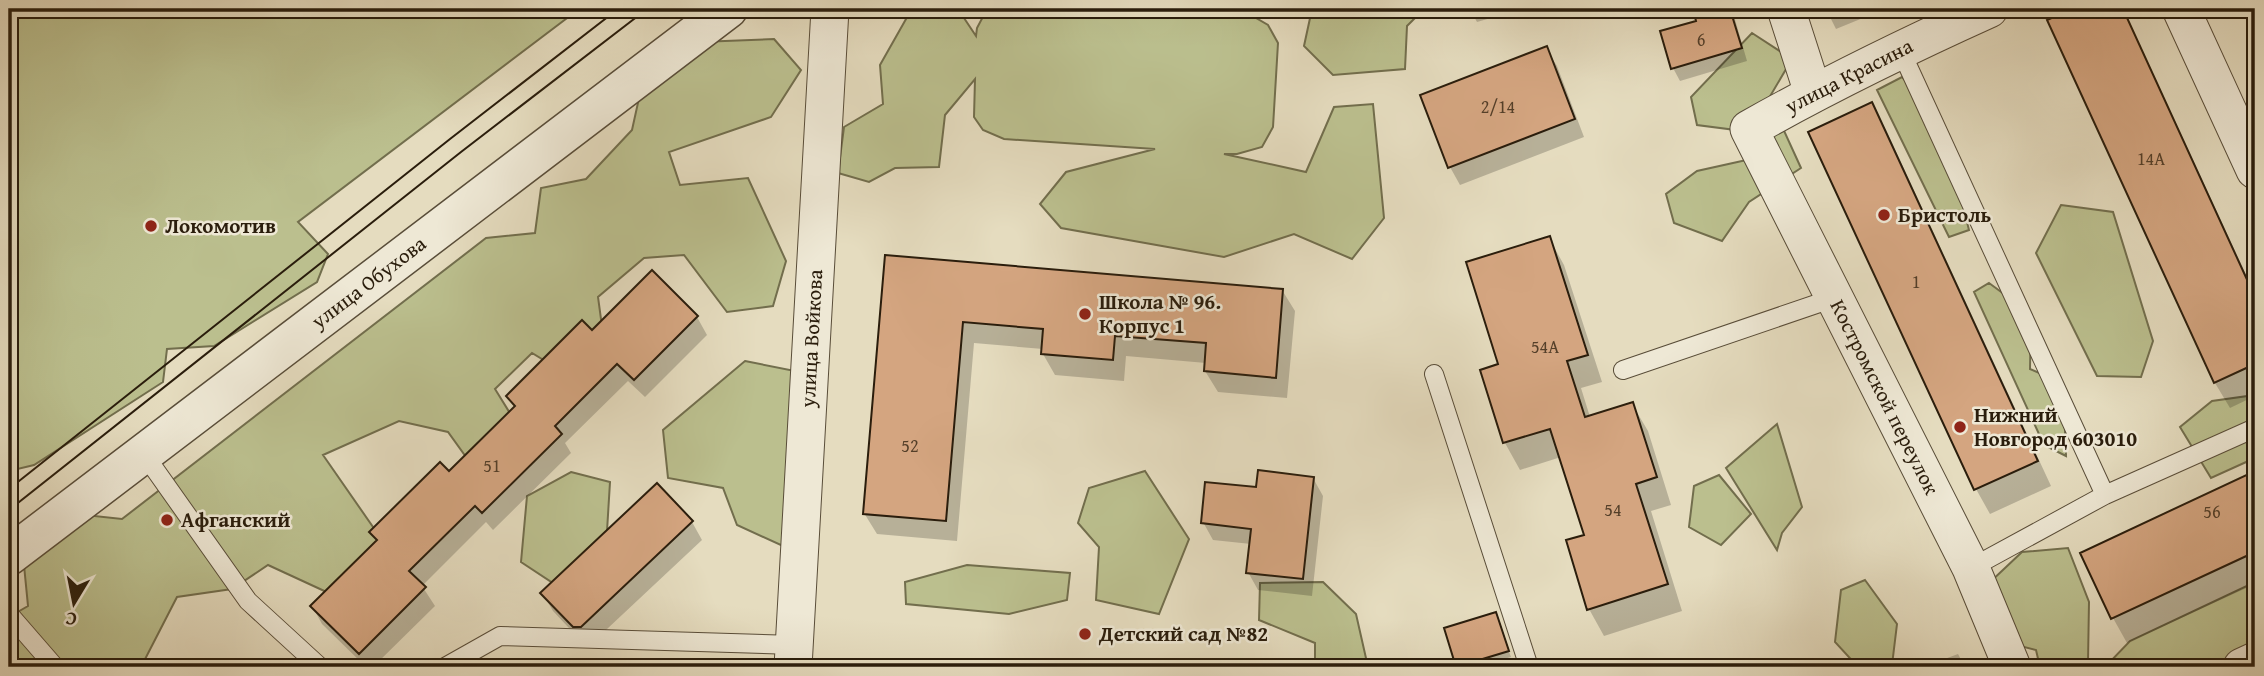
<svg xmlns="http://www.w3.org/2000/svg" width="2264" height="676" font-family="'Gentium Book Plus',serif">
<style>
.green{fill:#bbbf8e;stroke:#726e4d;stroke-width:2}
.shadow{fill:#0003}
.building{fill:#d4a580;stroke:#2a1d0c;stroke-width:2}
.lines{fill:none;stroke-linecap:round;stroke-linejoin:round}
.service-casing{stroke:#594d39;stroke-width:20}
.minor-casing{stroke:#594d39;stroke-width:39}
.tertiary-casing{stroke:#594d39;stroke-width:41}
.service{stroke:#eee8d5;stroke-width:18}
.minor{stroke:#eee8d5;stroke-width:37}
.tertiary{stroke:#eee8d5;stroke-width:38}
.tram{stroke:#2a1d0c;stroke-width:2}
.poi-dot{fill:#8f2418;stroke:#eee8d5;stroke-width:2.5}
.labels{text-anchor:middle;stroke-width:5;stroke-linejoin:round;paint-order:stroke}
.number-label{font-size:18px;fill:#543f29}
.street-label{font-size:21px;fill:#2a1d0c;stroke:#eee8d5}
.poi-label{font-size:21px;font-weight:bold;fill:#2a1d0c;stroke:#eee8d5;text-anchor:start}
</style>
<rect width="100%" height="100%" fill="#e5dcbf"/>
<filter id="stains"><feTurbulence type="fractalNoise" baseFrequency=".00286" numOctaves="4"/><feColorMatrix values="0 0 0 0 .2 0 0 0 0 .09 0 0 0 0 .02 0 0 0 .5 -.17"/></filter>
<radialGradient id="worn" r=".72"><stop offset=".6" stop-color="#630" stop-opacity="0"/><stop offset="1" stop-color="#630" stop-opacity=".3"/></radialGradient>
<path class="green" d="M 9,9 L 579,9 L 298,222 L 328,254 L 317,282 L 214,346 L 167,349 L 163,382 L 34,465 L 13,470 L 9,479 Z
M 958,9 L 976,36 L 977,28 L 987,9 L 1167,9 L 1249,14 L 1268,25 L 1278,43 L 1273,127 L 1262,147 L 1237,154 L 1224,154 L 1306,172 L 1334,107 L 1373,104 L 1384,218 L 1352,259 L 1294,234 L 1224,257 L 1061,228 L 1040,204 L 1066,172 L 1155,149 L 1004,139 L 983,130 L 974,117 L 975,79 L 945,115 L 939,167 L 895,168 L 869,182 L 838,173 L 844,127 L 883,104 L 880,65 L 910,12 Z
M 1312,9 L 1424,9 L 1407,26 L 1405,69 L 1333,75 L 1304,46 Z
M 1752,33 L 1792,59 L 1769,98 L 1801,168 L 1749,202 L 1722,241 L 1674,223 L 1666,194 L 1697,171 L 1751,159 L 1743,131 L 1697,125 L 1691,97 Z
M 774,39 L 801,70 L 771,117 L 669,152 L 680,185 L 748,178 L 786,261 L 773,306 L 727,312 L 684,255 L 644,258 L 598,297 L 606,356 L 578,381 L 532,353 L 495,389 L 521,431 L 474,468 L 448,432 L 399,421 L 323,455 L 389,550 L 333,595 L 268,565 L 232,589 L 177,597 L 141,667 L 9,667 L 9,617 L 28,606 L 23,555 L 76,514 L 122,519 L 486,238 L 535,233 L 541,188 L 586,179 L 632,130 L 643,80 L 699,42 Z
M 1902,77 L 1941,118 L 1969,230 L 1949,237 L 1877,90 Z
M 2061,205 L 2113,212 L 2153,341 L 2141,377 L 2097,376 L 2036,253 Z
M 1989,283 L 2031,314 L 2030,369 L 2063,383 L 2066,456 L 2044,445 L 1974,292 Z
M 745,361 L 795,371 L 783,546 L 737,525 L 723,488 L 668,478 L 663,430 Z
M 2255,395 L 2255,458 L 2211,478 L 2180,427 L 2212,401 Z
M 1777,424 L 1802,507 L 1782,533 L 1777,550 L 1726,468 Z
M 1145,471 L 1189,539 L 1159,614 L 1096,600 L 1099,547 L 1078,523 L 1089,488 Z
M 571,472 L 610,482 L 605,564 L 559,587 L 521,562 L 527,496 Z
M 1719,475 L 1751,514 L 1721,545 L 1689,527 L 1694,486 Z
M 2068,548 L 2089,602 L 2088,663 L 2107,665 L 2130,641 L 2255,582 L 2255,652 L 2224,667 L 2040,667 L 2036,650 L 2016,645 L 1987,585 L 2022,552 Z
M 967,565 L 1070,573 L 1067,600 L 1009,614 L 906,604 L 905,582 Z
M 1865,580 L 1897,624 L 1892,665 L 1858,667 L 1835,642 L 1841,590 Z
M 1323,582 L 1356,614 L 1368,667 L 1315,667 L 1315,643 L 1259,620 L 1260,583 Z"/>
<path class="shadow" d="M 1470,9 L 1522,9 L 1477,22 Z
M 1695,9 L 1732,9 L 1747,61 L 1680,81 L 1673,68 L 1698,22 Z
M 1826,9 L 1885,9 L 1836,29 Z
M 2076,9 L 2123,9 L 2255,294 L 2255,396 L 2230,408 L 2215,383 L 2049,21 Z
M 2222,9 L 2247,9 L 2228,18 Z
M 1546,49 L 1557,66 L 1584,137 L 1460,185 L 1450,167 Z
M 1871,105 L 1886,130 L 2051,486 L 1990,514 L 1976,489 L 1811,133 Z
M 1549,238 L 1564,265 L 1602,382 L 1581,388 L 1590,417 L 1632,404 L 1648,431 L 1671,505 L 1651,511 L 1682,611 L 1604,636 L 1589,609 L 1586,536 L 1561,457 L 1520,470 L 1505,443 L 1482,371 L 1500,365 Z
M 886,257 L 1282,290 L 1295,311 L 1287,398 L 1218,392 L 1205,371 L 1206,363 L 1126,356 L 1124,381 L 1055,375 L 1043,354 L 1043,349 L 974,343 L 957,541 L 877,534 L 864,513 Z
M 652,273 L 697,317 L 707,335 L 645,397 L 628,381 L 565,443 L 571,453 L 493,530 L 486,522 L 422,586 L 435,606 L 373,667 L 366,667 L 322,624 L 312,606 L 377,542 L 371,532 L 449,473 L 515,408 L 508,396 L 592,332 Z
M 2255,473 L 2255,584 L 2127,643 L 2113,618 L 2083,553 Z
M 1313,478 L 1323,496 L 1312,596 L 1258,590 L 1248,572 L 1251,544 L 1213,540 L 1203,522 L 1257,489 Z
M 692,522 L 702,540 L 591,644 L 584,644 L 553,611 L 543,594 Z
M 1495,614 L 1511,657 L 1477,667 L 1458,667 L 1446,629 Z
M 1958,654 L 1965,667 L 1923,667 Z"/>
<path class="building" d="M 1693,9 L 1730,9 L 1742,48 L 1671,69 L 1660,31 L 1696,21 Z
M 2072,9 L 2123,9 L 2255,297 L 2255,364 L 2214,383 L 2047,20 Z
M 1547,46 L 1575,119 L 1448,168 L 1420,95 Z
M 1872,102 L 2038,461 L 1974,490 L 1808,132 Z
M 1550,236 L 1588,355 L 1567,361 L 1585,417 L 1633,402 L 1657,477 L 1636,484 L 1668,584 L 1587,610 L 1566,540 L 1584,535 L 1550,429 L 1503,443 L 1480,370 L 1498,364 L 1466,262 Z
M 885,255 L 1283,289 L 1276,378 L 1204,371 L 1206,343 L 1115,336 L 1113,360 L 1041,354 L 1043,329 L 963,322 L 946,521 L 863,514 Z
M 652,270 L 698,316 L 634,380 L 617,364 L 555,426 L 562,434 L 482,513 L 475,506 L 409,571 L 426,587 L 359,654 L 310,606 L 377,540 L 369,532 L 440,462 L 449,471 L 515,406 L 506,396 L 582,320 L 592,330 Z
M 1258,470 L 1314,477 L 1303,579 L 1246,573 L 1251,529 L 1201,523 L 1205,482 L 1256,487 Z
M 2255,471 L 2255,552 L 2111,619 L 2080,553 Z
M 657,483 L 693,521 L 581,627 L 573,627 L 540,593 Z
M 1496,612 L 1509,651 L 1456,667 L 1444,628 Z"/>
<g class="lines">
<defs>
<path id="service" d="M 1900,49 L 2105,495
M 1623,370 L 1834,298
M 1434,374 L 1529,667
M 144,454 L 248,601 L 320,667
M 1971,568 L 2105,495 L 2255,428
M 9,614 L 55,667
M 445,667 L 500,636 L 795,645"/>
<g id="minor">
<path d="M 1786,9 L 1813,93"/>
<path id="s1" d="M 1989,9 C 1907,46 1827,85 1749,129 L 1971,568 L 2012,667"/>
<path d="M 2181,9 L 2255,170"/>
<path id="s2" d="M 793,667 L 830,9"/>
<path d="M 2242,667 L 2255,661"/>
</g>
<g id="tertiary">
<path id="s3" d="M 9,556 L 728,9"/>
</g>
</defs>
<use href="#service" class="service-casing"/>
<use href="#minor" class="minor-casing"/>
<use href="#tertiary" class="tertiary-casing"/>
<use href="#service" class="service"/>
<use href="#minor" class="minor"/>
<use href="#tertiary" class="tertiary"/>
<path class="tram" d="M 9,489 L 450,139 L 618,9
M 9,510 L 461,152 L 647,9"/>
</g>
<g class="poi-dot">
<circle cx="1884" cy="215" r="7"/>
<circle cx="151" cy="226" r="7"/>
<circle cx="1085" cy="314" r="7"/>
<circle cx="1960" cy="427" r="7"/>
<circle cx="167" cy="520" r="7"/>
<circle cx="1085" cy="634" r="7"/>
</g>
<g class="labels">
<g class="number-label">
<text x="1701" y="46">6</text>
<text x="1498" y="113">2/14</text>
<text x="2151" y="165">14А</text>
<text x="1916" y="288">1</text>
<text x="1545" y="353">54А</text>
<text x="910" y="452">52</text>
<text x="492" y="472">51</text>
<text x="1613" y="516">54</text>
<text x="2212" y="518">56</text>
</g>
<g class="street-label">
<text transform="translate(1849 76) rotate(-27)" y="7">улица Красина</text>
<text dy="7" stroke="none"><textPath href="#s3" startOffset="452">улица Обухова</textPath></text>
<text dy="7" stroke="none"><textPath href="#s2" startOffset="329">улица Войкова</textPath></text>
<text dy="7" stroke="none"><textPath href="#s1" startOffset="569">Костромской переулок</textPath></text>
</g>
<g class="poi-label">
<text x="1898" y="222">Бристоль</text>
<text x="165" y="233">Локомотив</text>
<text x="1099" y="309">Школа № 96.<tspan x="1099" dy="24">Корпус 1</tspan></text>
<text x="1974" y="422">Нижний<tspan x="1974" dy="24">Новгород 603010</tspan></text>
<text x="181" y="527">Афганский</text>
<text x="1099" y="641">Детский сад №82</text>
</g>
</g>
<rect width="2264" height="676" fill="none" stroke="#e5dcbf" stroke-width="35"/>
<rect x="10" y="10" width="2243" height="655" fill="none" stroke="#2a1d0c" stroke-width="3.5"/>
<rect x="18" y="18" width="2229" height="641" fill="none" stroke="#2a1d0c" stroke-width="2"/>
<g transform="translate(74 603) rotate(190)" stroke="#eee8d5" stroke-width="5" paint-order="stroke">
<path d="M0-5L12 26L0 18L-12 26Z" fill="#2a1d0c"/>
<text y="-10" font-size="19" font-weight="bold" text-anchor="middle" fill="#2a1d0c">С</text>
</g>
<rect width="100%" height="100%" filter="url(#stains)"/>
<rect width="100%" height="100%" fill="url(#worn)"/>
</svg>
